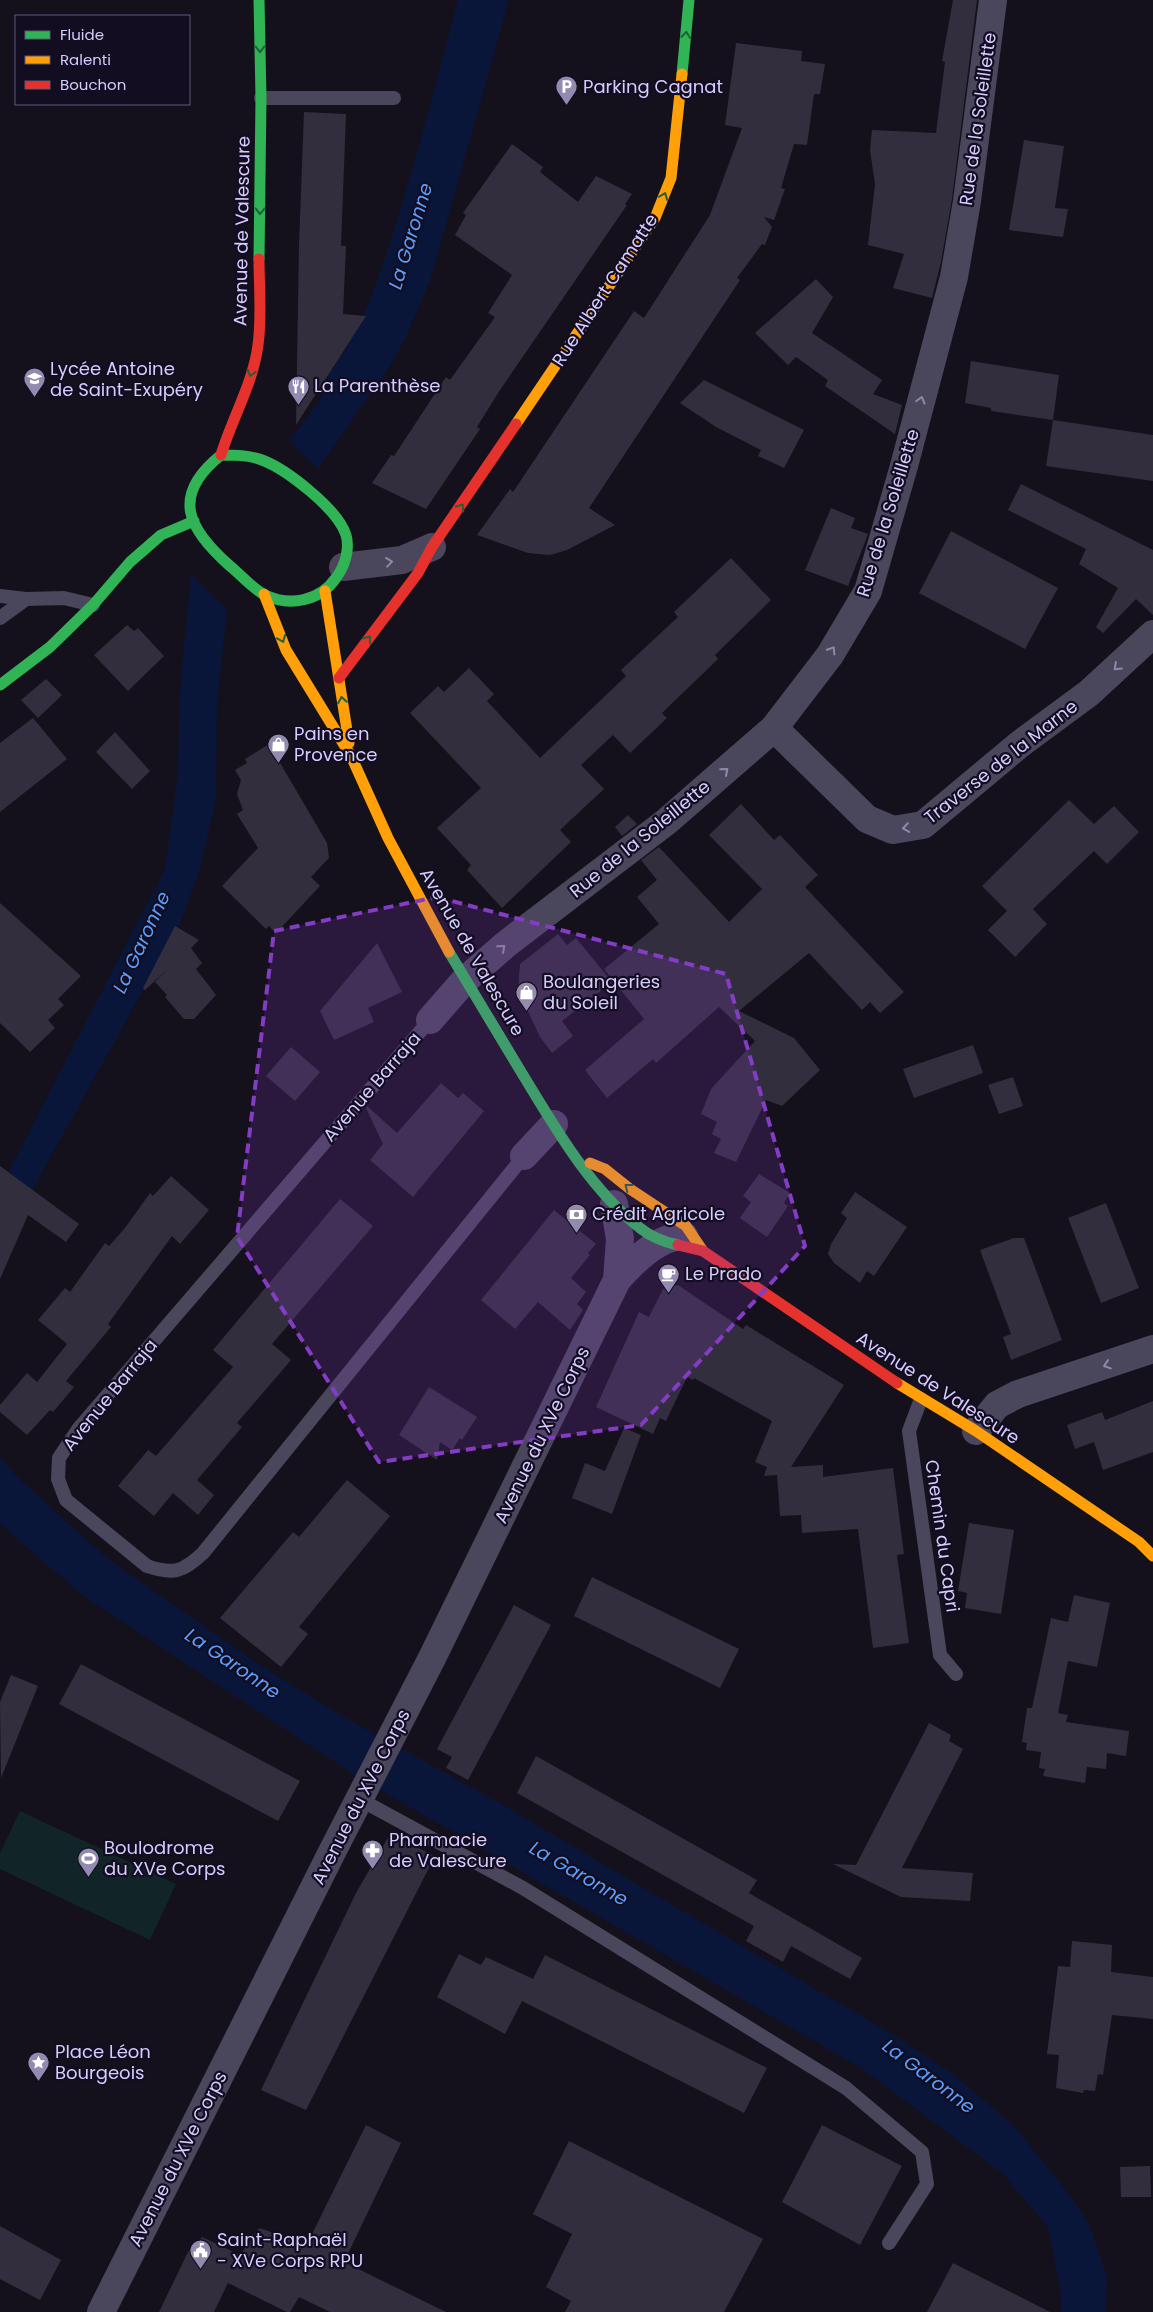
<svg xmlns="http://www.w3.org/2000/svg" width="1153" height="2312" font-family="Poppins,sans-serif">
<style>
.green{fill:#112427}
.water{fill:#0a1639}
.building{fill:#322e3e}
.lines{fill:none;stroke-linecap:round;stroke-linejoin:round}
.lane{stroke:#4a465c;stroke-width:14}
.street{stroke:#4a465c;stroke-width:28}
.fast{stroke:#30b455;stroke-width:11}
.slow{stroke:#ff9f0a;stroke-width:11}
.jam{stroke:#e5322d;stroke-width:11}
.oneway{stroke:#21603a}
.oneway2{stroke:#9189ad}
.marked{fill:#843cc5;fill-opacity:0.2;stroke:#843cc5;stroke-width:4;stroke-dasharray:10 6;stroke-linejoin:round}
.labels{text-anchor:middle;stroke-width:4.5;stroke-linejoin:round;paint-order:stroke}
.poi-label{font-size:18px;fill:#d8ccfe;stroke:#120d20;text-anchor:start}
.street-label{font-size:18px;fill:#d8ccfe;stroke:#120d20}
.water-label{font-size:19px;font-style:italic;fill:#5b9efd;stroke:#120d20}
</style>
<rect width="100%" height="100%" fill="#14111c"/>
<path class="green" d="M 20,1811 L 176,1884 L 150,1940 L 0,1869 L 0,1853 Z"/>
<path class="water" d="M 458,0 L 509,0 L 431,278 L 404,341 L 391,364 L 318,469 L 289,441 L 327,390 L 329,357 L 341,357 C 369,311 381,271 397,220 C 420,147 438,74 458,0 Z
M 191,574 L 227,609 L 217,702 L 216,799 L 200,869 L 180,924 L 7,1235 L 0,1188 L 165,869 L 178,773 L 180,690 Z
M 0,1457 L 18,1478 L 107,1558 L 258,1664 L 344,1717 L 503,1805 L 892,2034 L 957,2077 L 1014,2126 L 1069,2194 L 1089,2224 L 1107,2277 L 1106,2312 L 1061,2312 L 1060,2288 L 1048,2227 L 1002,2173 L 861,2068 L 353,1774 L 82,1595 L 0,1524 Z"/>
<path class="building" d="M 953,0 L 977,0 L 952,199 L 941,262 L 932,298 L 893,288 L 904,254 L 868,245 L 875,184 L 870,150 L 872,130 L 936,133 L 945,62 L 942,61 Z
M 736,43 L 802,51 L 801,61 L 825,64 L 820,94 L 814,94 L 807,145 L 794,144 L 781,188 L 785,189 L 774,220 L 764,217 L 772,227 L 765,245 L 762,244 L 737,278 L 740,280 L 589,508 L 615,525 L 567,550 L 550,555 L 528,553 L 477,535 L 510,489 L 513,492 L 634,311 L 644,318 L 710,215 L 742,128 L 725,125 Z
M 304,112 L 346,114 L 341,246 L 346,246 L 343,314 L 366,316 L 296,425 L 299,244 Z
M 1024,140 L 1064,146 L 1055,208 L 1068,209 L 1063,237 L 1009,230 Z
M 512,144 L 543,167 L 540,172 L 578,202 L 596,176 L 632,194 L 625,204 L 627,205 L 500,390 L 477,427 L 480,429 L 426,509 L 372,483 L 391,455 L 394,456 L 446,377 L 450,380 L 495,317 L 488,313 L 512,275 L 455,235 L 466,215 L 463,213 Z
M 816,279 L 833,297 L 812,333 L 882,380 L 873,394 L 902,405 L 895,434 L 825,386 L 828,380 L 796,357 L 788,365 L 755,333 Z
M 971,361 L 1059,375 L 1053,420 L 991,411 L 991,408 L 965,403 Z
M 704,380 L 804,430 L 784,468 L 758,456 L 761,450 L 716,427 L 680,403 Z
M 1053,420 L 1153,435 L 1153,481 L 1046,466 Z
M 1021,484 L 1153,550 L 1153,615 L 1136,599 L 1103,633 L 1096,627 L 1118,588 L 1079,564 L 1086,549 L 1008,510 Z
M 831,508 L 855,518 L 851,528 L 868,534 L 848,586 L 805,570 Z
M 951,531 L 1058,588 L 1025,649 L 919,593 Z
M 731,558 L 771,600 L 715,655 L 718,659 L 662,713 L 667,718 L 630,753 L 613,735 L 581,765 L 604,789 L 560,830 L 571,842 L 502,908 L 467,870 L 471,865 L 437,828 L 481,788 L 410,713 L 438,686 L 444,692 L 469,668 L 494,694 L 487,701 L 540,758 L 626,676 L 621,670 L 678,617 L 674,612 Z
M 127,625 L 134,631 L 138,628 L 164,656 L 128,691 L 94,655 Z
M 46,679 L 62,695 L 38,718 L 21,700 Z
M 33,718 L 67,759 L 0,812 L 0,743 Z
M 115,732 L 150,771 L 132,789 L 96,752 Z
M 269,744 L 327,843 L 329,858 L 311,877 L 320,886 L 276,933 L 269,926 L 266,929 L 222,886 L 258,848 L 237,814 L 243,810 L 237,794 L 241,780 L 235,770 L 247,763 L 245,759 Z
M 1069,800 L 1094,824 L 1114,806 L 1139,832 L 1107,864 L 1094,851 L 1033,909 L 1047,924 L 1015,957 L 988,930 L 1007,911 L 982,886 Z
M 741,804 L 774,840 L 780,835 L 818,875 L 805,887 L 904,992 L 880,1013 L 870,1002 L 862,1010 L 809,953 L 739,1011 L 794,1038 L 820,1070 L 782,1106 L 766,1100 L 736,1162 L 714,1153 L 721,1139 L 712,1134 L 717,1122 L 701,1114 L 711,1089 L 755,1041 L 719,1007 L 656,1063 L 653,1059 L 607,1098 L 585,1070 L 644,1019 L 604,969 L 659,924 L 637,897 L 657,880 L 641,860 L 659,847 L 729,922 L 762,889 L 709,835 Z
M 628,815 L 637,824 L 622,836 L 615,827 Z
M 0,903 L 81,976 L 58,999 L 64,1005 L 48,1020 L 55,1028 L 30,1052 L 0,1023 Z
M 175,926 L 199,940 L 191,948 L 202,963 L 196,969 L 216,995 L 194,1019 L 184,1019 L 165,997 L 167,995 L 155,982 L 168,969 L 145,990 L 143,988 Z
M 558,934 L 567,945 L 576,938 L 612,982 L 562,1021 L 573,1036 L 552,1053 L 540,1037 L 518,990 L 520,964 Z
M 377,943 L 402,992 L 368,1008 L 374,1022 L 334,1040 L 320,1011 Z
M 973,1045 L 983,1073 L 914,1098 L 903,1069 Z
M 291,1047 L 320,1072 L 295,1101 L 266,1076 Z
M 1013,1077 L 1023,1106 L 999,1114 L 988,1085 Z
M 441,1083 L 458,1098 L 463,1093 L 484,1111 L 413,1197 L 370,1160 L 383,1144 L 366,1108 L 367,1106 L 397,1133 Z
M 0,1166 L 79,1224 L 66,1242 L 28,1215 L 0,1279 Z
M 759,1174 L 790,1193 L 784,1203 L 788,1206 L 767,1237 L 740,1218 L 751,1202 L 743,1196 Z
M 171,1176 L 209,1210 L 180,1244 L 172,1236 L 108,1324 L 111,1327 L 66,1381 L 74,1387 L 53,1412 L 50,1410 L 27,1435 L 0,1412 L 0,1405 L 27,1373 L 37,1382 L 67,1344 L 38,1320 L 65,1288 L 70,1292 L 105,1243 L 109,1246 L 125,1228 L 150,1193 L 153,1196 Z
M 855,1192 L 907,1227 L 874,1276 L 867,1271 L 860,1283 L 834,1263 L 828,1254 L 831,1244 L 847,1218 L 841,1213 Z
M 340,1199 L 373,1226 L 272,1344 L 291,1360 L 237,1423 L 242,1427 L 197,1480 L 214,1495 L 198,1515 L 173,1493 L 154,1516 L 118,1486 L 148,1450 L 156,1456 L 233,1367 L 213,1350 Z
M 1106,1203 L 1139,1288 L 1101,1303 L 1068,1218 Z
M 554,1210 L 596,1244 L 588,1253 L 590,1255 L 571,1278 L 586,1292 L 577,1304 L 583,1310 L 570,1330 L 538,1302 L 515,1329 L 481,1300 Z
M 1014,1238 L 1024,1238 L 1062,1340 L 1011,1360 L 1003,1337 L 1011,1334 L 980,1250 Z
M 678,1285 L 743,1329 L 746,1325 L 844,1385 L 791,1467 L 823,1465 L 823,1477 L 893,1468 L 904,1554 L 897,1555 L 909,1643 L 873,1648 L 858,1529 L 802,1533 L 801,1515 L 780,1516 L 777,1475 L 764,1476 L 767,1467 L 755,1462 L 772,1421 L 694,1378 L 693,1380 L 687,1377 L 666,1421 L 660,1418 L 653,1434 L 596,1407 L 639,1312 L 649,1317 L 663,1289 Z
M 429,1387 L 477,1417 L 462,1440 L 460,1438 L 452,1450 L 440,1442 L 437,1460 L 399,1435 Z
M 1153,1401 L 1153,1452 L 1103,1470 L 1094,1442 L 1075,1449 L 1067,1425 L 1102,1412 L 1105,1420 Z
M 624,1428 L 641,1435 L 612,1514 L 572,1498 L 585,1463 L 605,1471 Z
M 347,1480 L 390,1516 L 299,1627 L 308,1634 L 281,1667 L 220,1618 L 293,1532 L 299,1537 Z
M 969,1523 L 1014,1530 L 1001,1614 L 965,1608 L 967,1593 L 958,1591 Z
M 592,1577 L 739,1649 L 720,1688 L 574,1616 Z
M 1074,1595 L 1110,1603 L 1097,1667 L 1068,1661 L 1058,1713 L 1068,1715 L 1066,1722 L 1129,1731 L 1126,1756 L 1107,1753 L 1106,1769 L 1087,1767 L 1085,1783 L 1043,1776 L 1045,1769 L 1039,1768 L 1041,1752 L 1026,1750 L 1027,1743 L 1022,1742 L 1027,1708 L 1032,1708 L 1051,1618 L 1068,1622 Z
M 514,1605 L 551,1625 L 468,1780 L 446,1768 L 452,1757 L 437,1749 Z
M 81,1664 L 300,1781 L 278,1821 L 59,1704 Z
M 11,1675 L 38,1686 L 1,1778 L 0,1702 Z
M 929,1723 L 951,1735 L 949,1741 L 963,1749 L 902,1868 L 973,1873 L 970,1901 L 901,1897 L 833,1864 L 856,1865 Z
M 536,1756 L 757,1880 L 749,1893 L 862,1958 L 850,1979 L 791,1946 L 783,1962 L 746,1941 L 754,1926 L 517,1793 Z
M 390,1834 L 435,1856 L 306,2110 L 261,2090 L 356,1893 Z
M 1072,1941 L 1112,1945 L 1111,1972 L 1153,1977 L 1153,2019 L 1112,2015 L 1103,2075 L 1098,2074 L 1095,2091 L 1084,2090 L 1083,2093 L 1056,2088 L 1059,2055 L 1047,2054 L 1058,1966 L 1070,1967 Z
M 459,1954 L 481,1965 L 486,1957 L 533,1979 L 545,1955 L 767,2068 L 744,2113 L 522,2001 L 505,2034 L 437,1997 Z
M 366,2125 L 401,2143 L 344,2262 L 446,2312 L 330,2312 L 299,2297 L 290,2312 L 287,2312 L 228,2283 L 214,2312 L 159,2312 L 188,2252 L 202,2237 L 240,2255 L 259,2228 L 307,2244 Z
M 822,2125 L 902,2166 L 860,2245 L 782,2202 Z
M 569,2141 L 763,2239 L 724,2312 L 565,2312 L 571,2301 L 546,2287 L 572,2234 L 533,2214 Z
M 1150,2166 L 1151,2197 L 1121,2197 L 1120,2167 Z
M 0,2226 L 61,2260 L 40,2300 L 0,2279 Z
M 953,2263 L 1050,2312 L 927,2312 Z"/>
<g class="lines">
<path class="lane" d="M 261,98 L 394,98
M 0,596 L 26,599 L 64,598 L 93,605
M 0,618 L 26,599
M 430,1020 L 79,1428 L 59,1458 L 58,1479 L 66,1500 L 147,1566 C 173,1575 183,1572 203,1553 L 524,1156
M 921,1399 L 909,1431 L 940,1655 L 956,1674
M 359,1799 L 523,1888 L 846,2088 L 922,2152 L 927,2184 L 889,2243"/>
<path class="street" d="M 343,567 L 402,560 L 432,547
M 774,728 L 867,819 L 893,830 L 923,825 L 1020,744 L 1089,693 L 1153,634
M 430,1020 L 465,980 L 505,945 L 666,822 L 774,728 L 830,655 L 868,591 L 904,466 L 954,277 L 967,201 L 993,0
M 524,1156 L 554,1124
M 614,1204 L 620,1239 L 617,1280
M 976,1431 L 997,1405 L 1018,1394 L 1153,1349
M 101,2312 L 333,1850 L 432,1658 L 617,1280 C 633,1262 658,1236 684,1236"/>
<path class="fast" d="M 259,0 L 261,98 L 259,259
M 682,74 L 689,0
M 221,455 C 235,455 249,455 262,460 C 286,469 338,509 346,535 C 350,549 345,566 336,578 C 320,601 290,607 265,595 C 253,589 241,575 230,566 C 188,529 170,496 221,455 Z
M 0,685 L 50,647 L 93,605 L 130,562 L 161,535 L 194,521
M 449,952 C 474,993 498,1034 523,1075 C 556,1129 590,1189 640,1228 C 651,1237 664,1242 678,1245"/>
<path class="slow" d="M 516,424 L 655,218 L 671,178 L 682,74
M 325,591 L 349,743
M 264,594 L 286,650 L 351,756 L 388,838 L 449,952
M 590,1163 L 605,1169 L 630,1189 L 686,1226 L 703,1251
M 897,1383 L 976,1431 L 1139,1542 L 1153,1556"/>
<path class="jam" d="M 221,455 C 232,418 253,384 258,345 C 262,317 259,287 259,259
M 339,678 L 418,573 L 432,547 L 516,424
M 678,1245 L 703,1251 L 897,1383"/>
</g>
<defs><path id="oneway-chevron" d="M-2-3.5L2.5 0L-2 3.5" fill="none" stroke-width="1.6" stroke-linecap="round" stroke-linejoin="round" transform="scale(1.25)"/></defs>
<g class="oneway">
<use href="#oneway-chevron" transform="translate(686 35) rotate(-84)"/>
<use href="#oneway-chevron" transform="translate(260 49) rotate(89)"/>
<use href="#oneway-chevron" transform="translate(664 196) rotate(-69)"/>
<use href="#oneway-chevron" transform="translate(260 211) rotate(91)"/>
<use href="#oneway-chevron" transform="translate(251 373) rotate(105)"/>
<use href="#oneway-chevron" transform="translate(461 507) rotate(-56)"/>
<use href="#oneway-chevron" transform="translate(282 639) rotate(68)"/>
<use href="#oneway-chevron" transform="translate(368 639) rotate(-53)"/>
<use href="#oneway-chevron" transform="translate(342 700) rotate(-99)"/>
<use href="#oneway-chevron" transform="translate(628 1187) rotate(-142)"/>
</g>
<g class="oneway2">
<use href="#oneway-chevron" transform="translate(921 400) rotate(-75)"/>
<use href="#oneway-chevron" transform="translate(389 562) rotate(-7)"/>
<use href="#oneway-chevron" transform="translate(832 650) rotate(-58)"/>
<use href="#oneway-chevron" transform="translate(1117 667) rotate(137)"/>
<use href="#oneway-chevron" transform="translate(725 771) rotate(-41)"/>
<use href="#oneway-chevron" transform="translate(906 828) rotate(171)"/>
<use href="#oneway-chevron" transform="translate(502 948) rotate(-41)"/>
<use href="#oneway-chevron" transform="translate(1107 1365) rotate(162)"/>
</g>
<path class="marked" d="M 437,897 L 726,974 L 805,1246 L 641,1425 L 379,1462 L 237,1237 L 274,931 Z"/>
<defs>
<symbol id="parking-pin" viewBox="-11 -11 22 30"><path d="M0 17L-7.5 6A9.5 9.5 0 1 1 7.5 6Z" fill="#938baf" stroke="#120d20"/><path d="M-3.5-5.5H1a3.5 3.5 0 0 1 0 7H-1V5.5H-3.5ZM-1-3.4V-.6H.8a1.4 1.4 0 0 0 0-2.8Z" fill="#fff"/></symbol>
<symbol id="school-pin" viewBox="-11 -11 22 30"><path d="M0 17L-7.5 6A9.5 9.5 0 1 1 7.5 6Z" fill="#938baf" stroke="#120d20"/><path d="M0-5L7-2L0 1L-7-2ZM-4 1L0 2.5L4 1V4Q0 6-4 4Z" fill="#fff"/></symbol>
<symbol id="restaurant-pin" viewBox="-11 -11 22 30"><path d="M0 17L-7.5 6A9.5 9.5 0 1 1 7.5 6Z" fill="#938baf" stroke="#120d20"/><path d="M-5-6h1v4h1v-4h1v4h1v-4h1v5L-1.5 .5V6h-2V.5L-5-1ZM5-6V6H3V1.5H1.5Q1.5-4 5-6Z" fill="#fff"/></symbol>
<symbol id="shop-pin" viewBox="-11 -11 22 30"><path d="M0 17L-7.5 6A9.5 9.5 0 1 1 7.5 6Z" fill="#938baf" stroke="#120d20"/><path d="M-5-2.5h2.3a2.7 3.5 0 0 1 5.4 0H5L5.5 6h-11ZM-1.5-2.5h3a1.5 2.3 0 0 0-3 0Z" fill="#fff"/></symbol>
<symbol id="bank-pin" viewBox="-11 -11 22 30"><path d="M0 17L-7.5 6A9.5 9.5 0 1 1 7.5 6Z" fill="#938baf" stroke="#120d20"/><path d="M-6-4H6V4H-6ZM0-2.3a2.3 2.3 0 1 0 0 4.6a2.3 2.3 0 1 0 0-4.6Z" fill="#fff"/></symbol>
<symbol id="cafe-pin" viewBox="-11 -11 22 30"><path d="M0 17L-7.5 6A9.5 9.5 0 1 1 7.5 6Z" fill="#938baf" stroke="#120d20"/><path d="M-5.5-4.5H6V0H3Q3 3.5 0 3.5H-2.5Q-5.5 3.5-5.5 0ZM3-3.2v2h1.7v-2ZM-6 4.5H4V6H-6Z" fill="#fff"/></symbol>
<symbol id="pharmacy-pin" viewBox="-11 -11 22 30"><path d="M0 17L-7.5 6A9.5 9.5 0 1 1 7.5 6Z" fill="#938baf" stroke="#120d20"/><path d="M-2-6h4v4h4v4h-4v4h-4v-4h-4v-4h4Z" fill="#fff"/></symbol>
<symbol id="stadium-pin" viewBox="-11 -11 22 30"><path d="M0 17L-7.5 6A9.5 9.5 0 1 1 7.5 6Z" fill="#938baf" stroke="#120d20"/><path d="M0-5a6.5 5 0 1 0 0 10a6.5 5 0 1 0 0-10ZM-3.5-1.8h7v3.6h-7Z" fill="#fff"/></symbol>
<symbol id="sight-pin" viewBox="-11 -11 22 30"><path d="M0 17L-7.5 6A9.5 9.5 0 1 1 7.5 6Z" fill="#938baf" stroke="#120d20"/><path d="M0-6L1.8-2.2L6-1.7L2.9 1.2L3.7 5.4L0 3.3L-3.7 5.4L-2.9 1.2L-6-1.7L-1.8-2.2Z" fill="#fff"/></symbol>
<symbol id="civic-pin" viewBox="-11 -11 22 30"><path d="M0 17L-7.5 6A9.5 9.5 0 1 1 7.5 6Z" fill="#938baf" stroke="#120d20"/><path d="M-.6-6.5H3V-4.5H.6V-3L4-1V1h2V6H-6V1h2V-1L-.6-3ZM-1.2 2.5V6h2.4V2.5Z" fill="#fff"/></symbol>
</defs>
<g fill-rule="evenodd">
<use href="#parking-pin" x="554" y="74" width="25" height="34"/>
<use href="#school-pin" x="22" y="366" width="25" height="34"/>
<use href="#restaurant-pin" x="286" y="374" width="25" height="34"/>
<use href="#shop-pin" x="266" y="732" width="25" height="34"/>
<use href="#shop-pin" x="514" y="980" width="25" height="34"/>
<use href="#bank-pin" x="564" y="1202" width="25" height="34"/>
<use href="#cafe-pin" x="656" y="1262" width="25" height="34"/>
<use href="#pharmacy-pin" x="360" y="1838" width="25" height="34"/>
<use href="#stadium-pin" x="76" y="1846" width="25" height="34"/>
<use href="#sight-pin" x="26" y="2050" width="25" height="34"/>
<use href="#civic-pin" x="188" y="2238" width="25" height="34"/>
</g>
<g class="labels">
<g class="poi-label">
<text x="583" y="93">Parking Cagnat</text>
<text x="50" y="375">Lycée Antoine<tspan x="50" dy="21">de Saint-Exupéry</tspan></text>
<text x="314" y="392">La Parenthèse</text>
<text x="294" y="740">Pains en<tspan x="294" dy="21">Provence</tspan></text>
<text x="543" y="988">Boulangeries<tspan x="543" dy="21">du Soleil</tspan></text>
<text x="592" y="1220">Crédit Agricole</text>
<text x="685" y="1280">Le Prado</text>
<text x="389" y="1846">Pharmacie<tspan x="389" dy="21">de Valescure</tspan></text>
<text x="104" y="1854">Boulodrome<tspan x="104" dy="21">du XVe Corps</tspan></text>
<text x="55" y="2058">Place Léon<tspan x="55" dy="21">Bourgeois</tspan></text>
<text x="217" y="2246">Saint-Raphaël<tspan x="217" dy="21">- XVe Corps RPU</tspan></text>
</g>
<g class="street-label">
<text transform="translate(978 119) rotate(-82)" y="6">Rue de la Soleillette</text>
<text transform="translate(242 231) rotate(-89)" y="6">Avenue de Valescure</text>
<text transform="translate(605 290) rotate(-57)" y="6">Rue Albert Camatte</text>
<text transform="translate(888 513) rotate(-73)" y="6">Rue de la Soleillette</text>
<text transform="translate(1001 762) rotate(-38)" y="6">Traverse de la Marne</text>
<text transform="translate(640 839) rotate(-39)" y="6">Rue de la Soleillette</text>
<text transform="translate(472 952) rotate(60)" y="6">Avenue de Valescure</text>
<text transform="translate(372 1087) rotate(-49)" y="6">Avenue Barraja</text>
<text transform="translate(938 1388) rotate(33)" y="6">Avenue de Valescure</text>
<text transform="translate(110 1395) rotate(-51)" y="6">Avenue Barraja</text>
<text transform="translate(542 1435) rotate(-64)" y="6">Avenue du XVe Corps</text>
<text transform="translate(942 1536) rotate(82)" y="6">Chemin du Capri</text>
<text transform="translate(361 1797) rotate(-63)" y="6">Avenue du XVe Corps</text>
<text transform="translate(178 2159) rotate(-63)" y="6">Avenue du XVe Corps</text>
</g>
<g class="water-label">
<text transform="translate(410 236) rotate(-73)" y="7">La Garonne</text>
<text transform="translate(141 942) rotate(-65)" y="7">La Garonne</text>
<text transform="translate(233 1663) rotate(34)" y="7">La Garonne</text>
<text transform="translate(579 1873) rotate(30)" y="7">La Garonne</text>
<text transform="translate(929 2076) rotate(37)" y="7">La Garonne</text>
</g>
</g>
<rect x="15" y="15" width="175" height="90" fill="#120d20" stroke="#615979"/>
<rect x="25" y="31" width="25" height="8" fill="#30b455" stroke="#615979"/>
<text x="60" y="40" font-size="15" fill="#d8ccfe">Fluide</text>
<rect x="25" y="56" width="25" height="8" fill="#ff9f0a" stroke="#615979"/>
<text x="60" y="65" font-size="15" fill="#d8ccfe">Ralenti</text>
<rect x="25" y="81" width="25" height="8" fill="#e5322d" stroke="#615979"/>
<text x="60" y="90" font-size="15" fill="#d8ccfe">Bouchon</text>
</svg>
